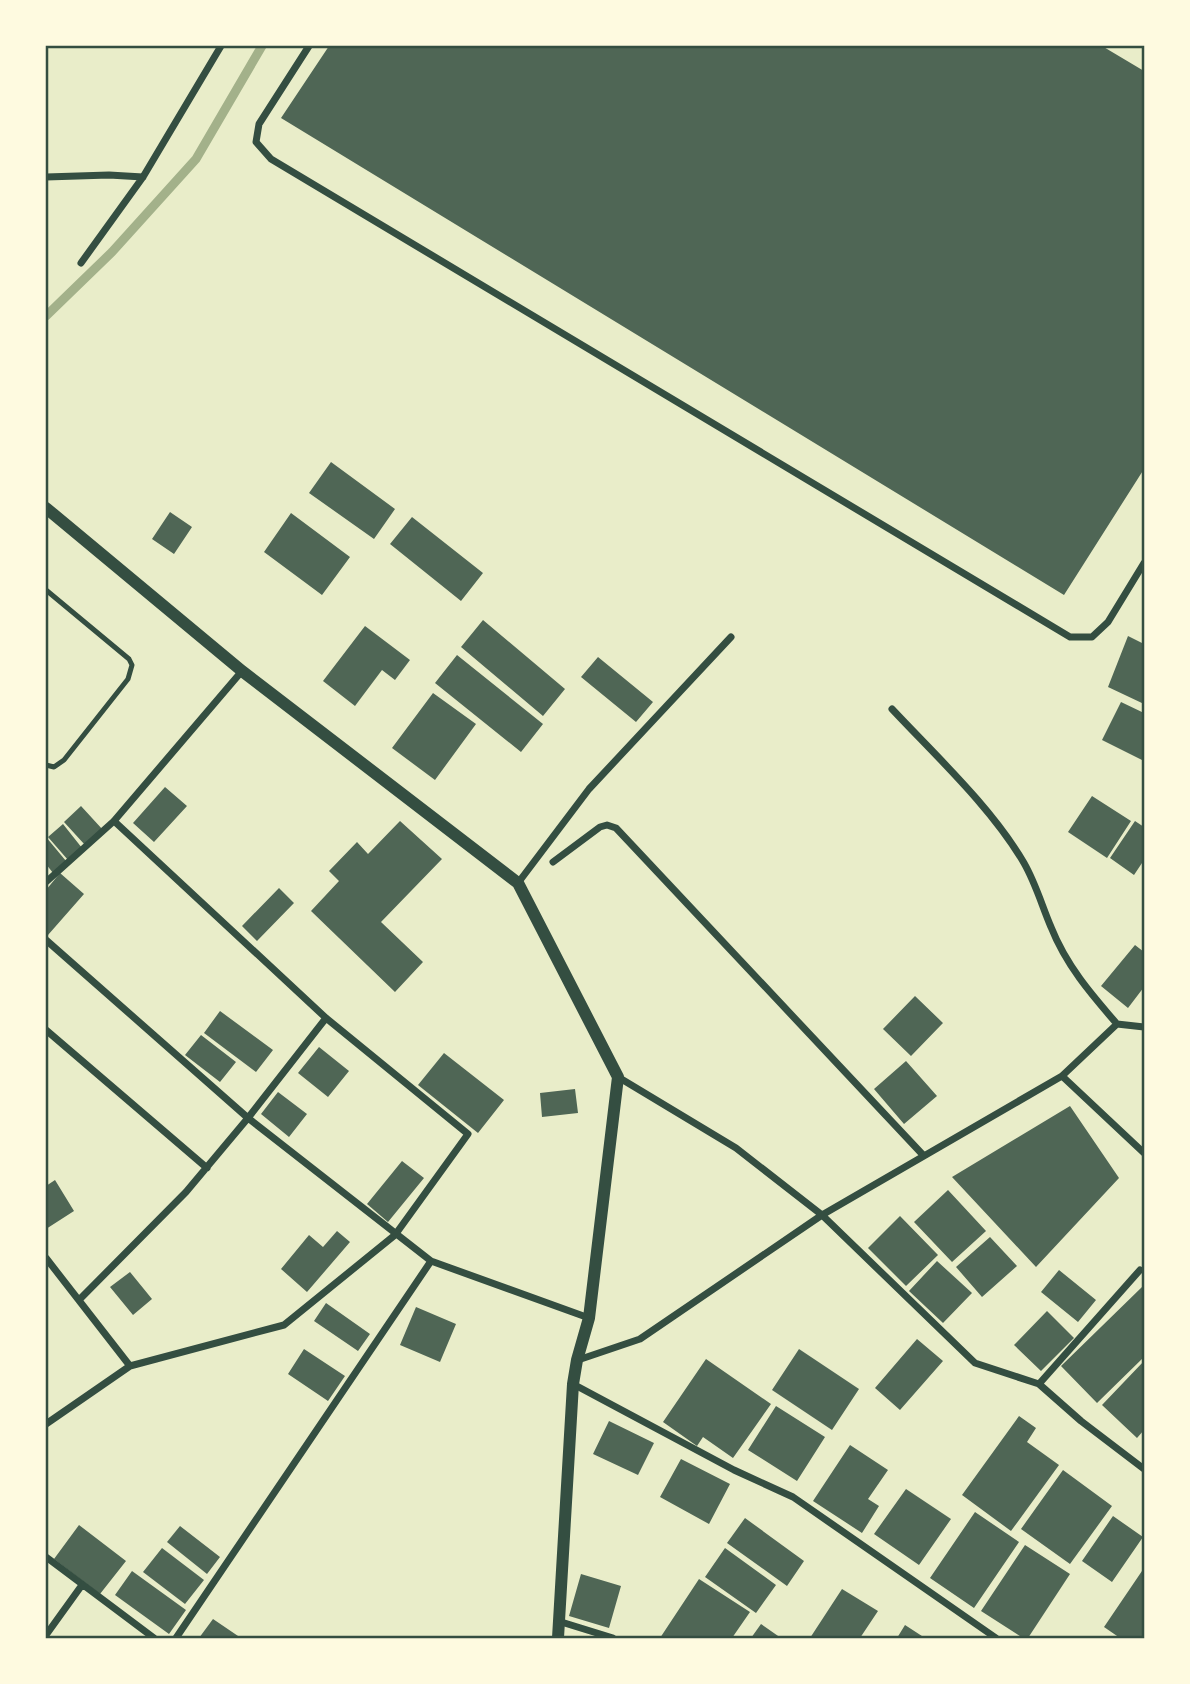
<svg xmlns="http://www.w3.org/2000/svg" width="1190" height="1684" font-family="Rubik,sans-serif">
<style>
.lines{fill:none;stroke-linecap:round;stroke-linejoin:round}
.stream{stroke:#a3b18a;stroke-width:9}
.building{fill:#4f6655}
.service{stroke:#344e41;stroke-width:5}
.minor{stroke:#344e41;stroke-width:7}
.tertiary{stroke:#344e41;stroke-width:12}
.neatline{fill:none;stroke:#344e41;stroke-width:2.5}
</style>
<rect width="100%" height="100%" fill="#e9edc9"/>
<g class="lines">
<path class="stream" d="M 46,316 L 112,252 L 196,159 L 262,46"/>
</g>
<path class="building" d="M 329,46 L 1102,46 L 1144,71 L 1144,469 L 1064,595 L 281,118 Z
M 331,462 L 395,509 L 374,539 L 309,493 Z
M 170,512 L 192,527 L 174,554 L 152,539 Z
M 291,513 L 350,557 L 322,595 L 264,552 Z
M 412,517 L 483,573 L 461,601 L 390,544 Z
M 483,620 L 565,689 L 543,716 L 461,647 Z
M 365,626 L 410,660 L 395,680 L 382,670 L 355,706 L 323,681 Z
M 1128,636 L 1144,644 L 1144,704 L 1108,687 Z
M 457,655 L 543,724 L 521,752 L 435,683 Z
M 598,657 L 653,702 L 636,722 L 581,677 Z
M 433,693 L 476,724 L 435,780 L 392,748 Z
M 1121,702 L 1144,713 L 1144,761 L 1102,740 Z
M 165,787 L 187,806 L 154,842 L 133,823 Z
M 1092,796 L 1131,821 L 1107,858 L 1068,832 Z
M 81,806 L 103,830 L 85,845 L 64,822 Z
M 400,821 L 442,859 L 381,922 L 423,962 L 395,992 L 311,911 L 339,881 L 329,871 L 357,842 L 368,854 Z
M 1135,821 L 1144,827 L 1144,860 L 1134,875 L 1110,858 Z
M 63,824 L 82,848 L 68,860 L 48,837 Z
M 46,837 L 66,861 L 53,873 L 46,864 Z
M 60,873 L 84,894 L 48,935 L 46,933 L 46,890 Z
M 279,888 L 294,903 L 257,941 L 242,926 Z
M 1135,945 L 1144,952 L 1144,987 L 1128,1008 L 1101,986 Z
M 915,996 L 943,1023 L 911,1056 L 883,1029 Z
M 220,1011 L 273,1050 L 256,1072 L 204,1033 Z
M 201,1035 L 236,1062 L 220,1082 L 185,1055 Z
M 319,1047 L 349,1071 L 328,1097 L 298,1073 Z
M 444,1053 L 504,1100 L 478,1133 L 418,1085 Z
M 906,1061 L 937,1096 L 904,1124 L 874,1089 Z
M 575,1089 L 578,1113 L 542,1117 L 540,1093 Z
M 278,1092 L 307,1114 L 289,1137 L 261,1114 Z
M 1070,1106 L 1119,1178 L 1036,1267 L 952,1177 Z
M 402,1161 L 424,1178 L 388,1222 L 367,1204 Z
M 55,1180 L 74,1211 L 46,1229 L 46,1186 Z
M 948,1190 L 986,1231 L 952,1262 L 914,1222 Z
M 900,1216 L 938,1255 L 906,1286 L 868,1248 Z
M 337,1231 L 350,1242 L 307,1292 L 281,1269 L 309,1235 L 323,1247 Z
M 990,1237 L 1017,1266 L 982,1297 L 956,1267 Z
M 937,1261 L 972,1293 L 943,1323 L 909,1291 Z
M 1059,1270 L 1096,1300 L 1078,1322 L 1041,1292 Z
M 130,1272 L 152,1299 L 133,1315 L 110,1287 Z
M 1142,1287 L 1144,1290 L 1144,1357 L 1097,1403 L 1061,1366 Z
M 326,1303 L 370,1334 L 358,1351 L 314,1321 Z
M 416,1307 L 456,1324 L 440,1362 L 400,1345 Z
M 1047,1311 L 1074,1338 L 1041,1371 L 1014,1345 Z
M 917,1339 L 943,1361 L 900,1410 L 875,1388 Z
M 304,1349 L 345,1376 L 328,1401 L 288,1374 Z
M 799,1349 L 859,1389 L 832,1430 L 772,1390 Z
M 706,1359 L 771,1404 L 733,1458 L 703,1437 L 697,1446 L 663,1422 Z
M 1144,1361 L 1144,1430 L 1137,1438 L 1102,1405 Z
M 776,1406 L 825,1437 L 797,1481 L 748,1450 Z
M 1019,1416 L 1036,1428 L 1027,1442 L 1059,1465 L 1011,1531 L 962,1495 Z
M 609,1421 L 654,1443 L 638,1475 L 593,1454 Z
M 850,1445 L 888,1470 L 868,1499 L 879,1506 L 862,1533 L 813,1501 Z
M 681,1459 L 730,1484 L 709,1524 L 660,1497 Z
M 1063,1470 L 1112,1506 L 1070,1564 L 1021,1529 Z
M 906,1489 L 951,1519 L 919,1565 L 874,1534 Z
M 975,1512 L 1019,1542 L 974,1608 L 930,1578 Z
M 1113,1516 L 1143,1537 L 1112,1582 L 1082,1561 Z
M 745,1518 L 804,1561 L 787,1586 L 727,1543 Z
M 79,1525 L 126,1561 L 100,1594 L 54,1559 Z
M 180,1526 L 220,1557 L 207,1574 L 167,1542 Z
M 1025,1545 L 1070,1574 L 1028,1638 L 1023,1638 L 981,1611 Z
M 162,1548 L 204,1580 L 185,1604 L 143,1572 Z
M 725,1548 L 776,1585 L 756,1613 L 705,1577 Z
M 1144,1568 L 1144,1638 L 1120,1638 L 1104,1627 Z
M 132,1571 L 186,1610 L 169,1634 L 115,1595 Z
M 581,1574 L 621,1586 L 609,1628 L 569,1616 Z
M 699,1579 L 750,1612 L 732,1638 L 660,1638 Z
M 842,1589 L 878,1611 L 860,1638 L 810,1638 Z
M 213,1619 L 241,1638 L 199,1638 Z
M 761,1624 L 781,1638 L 751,1638 Z
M 905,1625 L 925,1638 L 897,1638 Z"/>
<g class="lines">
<path class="service" d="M 46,590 L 129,659 L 132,665 L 128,679 L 64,760 L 54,767 L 46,765"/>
<path class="minor" d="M 309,46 L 259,124 L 256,142 L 271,159 L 1070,637 L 1092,637 L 1108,622 L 1144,563
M 46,177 L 109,175 L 143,177
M 81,263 L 143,177 L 221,46
M 892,709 C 936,756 992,808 1024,863 C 1036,884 1042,906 1051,927 C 1066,965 1091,994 1117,1024
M 553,862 L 600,827 L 607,825 L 616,828 L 924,1156
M 46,882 L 114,821 L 242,671
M 518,883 L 589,789 L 731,637
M 46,940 L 248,1118 L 431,1261 L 589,1318
M 46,1030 L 207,1168
M 1062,1076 L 1144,1153
M 618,1077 L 736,1148 L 822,1215 L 975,1363 L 1039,1384 L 1081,1421 L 1144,1469
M 46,1258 L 130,1366
M 79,1300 L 186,1192 L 248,1118 L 326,1018
M 578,1360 L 640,1339 L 822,1215 L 1062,1076 L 1117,1024 L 1144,1027
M 573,1384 L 734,1470 L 793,1497 L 996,1638
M 1039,1384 L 1140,1270
M 46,1424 L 130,1366 L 284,1325 L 395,1235 L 468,1134 L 326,1018 L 114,821
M 46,1557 L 154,1638
M 558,1621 L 613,1638
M 46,1635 L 82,1585
M 176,1638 L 431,1261"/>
<path class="tertiary" d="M 46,508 L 242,671 L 518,883 L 618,1077 L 589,1318 L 577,1360 L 573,1384 L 558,1638"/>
</g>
<rect width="1190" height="1684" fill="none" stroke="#fefae0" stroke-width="94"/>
<rect x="47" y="47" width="1096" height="1590" class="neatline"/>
</svg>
